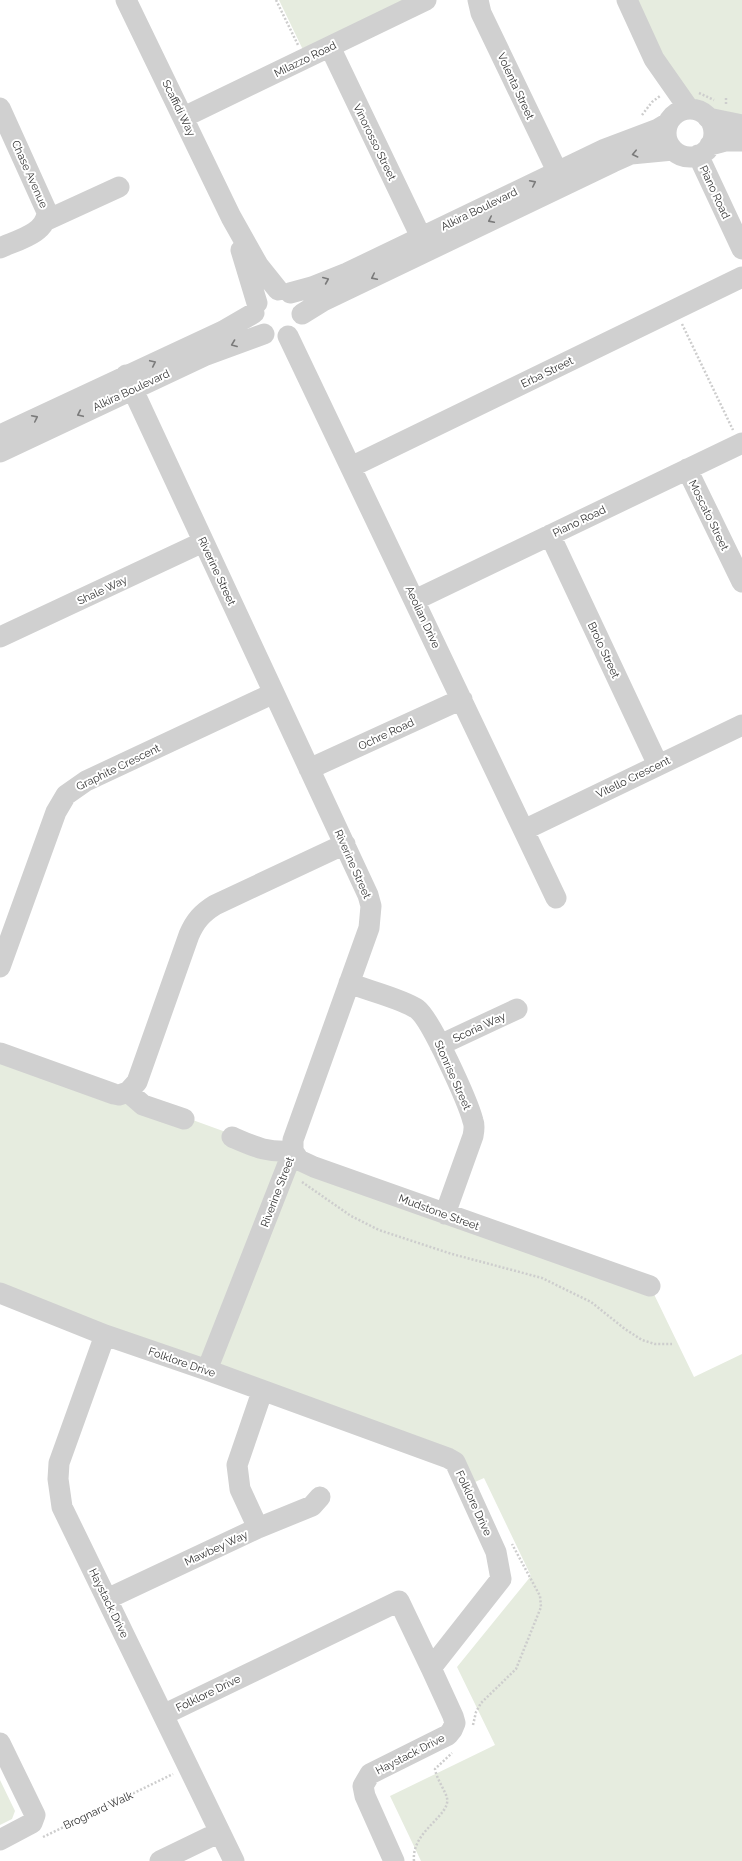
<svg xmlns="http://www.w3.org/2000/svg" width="742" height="1861" font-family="Raleway,sans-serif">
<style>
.green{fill:#e6ecdf}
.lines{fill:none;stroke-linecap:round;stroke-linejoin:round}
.path{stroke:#cdcdcd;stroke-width:2.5;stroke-dasharray:2 2;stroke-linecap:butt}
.minor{stroke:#d0d0d0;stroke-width:21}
.oneway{stroke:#7a7a7a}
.labels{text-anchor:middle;stroke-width:4;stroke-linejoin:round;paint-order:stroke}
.street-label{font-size:11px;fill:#333;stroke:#fff}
</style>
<rect width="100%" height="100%" fill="#fff"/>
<path class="green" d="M 279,0 L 413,0 L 304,52 Z
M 630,0 L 742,0 L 742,122 L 691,107 Z
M 0,1050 L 650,1286 L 694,1377 L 742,1354 L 742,1861 L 421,1861 L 390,1796 L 495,1745 L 457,1667 L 531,1576 L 484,1478 L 466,1486 L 455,1462 L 0,1297 Z
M 0,1780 L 15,1811 L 12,1819 L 0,1825 Z"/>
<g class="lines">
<path class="path" d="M 276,0 L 298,45
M 699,93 L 714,100
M 726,104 L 726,97
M 642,115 L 652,102 L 660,96
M 682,324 L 733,430
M 302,1182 L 351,1216 L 379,1230 L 452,1254 L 542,1278 L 591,1302 L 625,1329 L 642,1340 L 655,1344 L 672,1344
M 473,1725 L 476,1712 L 481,1703 L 516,1669 L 541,1607 L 540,1596 L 512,1544
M 43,1837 L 173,1774
M 414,1861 C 411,1831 451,1816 447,1798 C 445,1790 437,1780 435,1769 L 452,1753"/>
<path class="minor" d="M 126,0 L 231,217 L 258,265 L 278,290
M 478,0 L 481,13 L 557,171
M 627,0 L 654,59 L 689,109
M 330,47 L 421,237
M 0,108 L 47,212 C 46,234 17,240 0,248
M666 133a24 24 0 1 1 48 0a24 24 0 1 1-48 0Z
M 184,117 L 426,0
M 708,118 L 742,125
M 710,145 L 725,141 L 742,141
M 698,155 L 742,249
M 47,220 L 119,187
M 241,250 L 257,303
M 290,293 L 312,287 L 347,273 L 605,149 L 658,129 L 668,123
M 302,314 L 323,301 L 613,162 L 631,154 L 673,150
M 288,336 L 556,898
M 126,375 L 368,895 L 371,906 L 369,928 L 293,1140 L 293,1151 L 207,1370
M 0,435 L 223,331 L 254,313
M 0,452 L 204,356 L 264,334
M 351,467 L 742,277
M 687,469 L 742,582
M 550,535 L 658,765
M 415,600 L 742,443
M 0,637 L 203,542
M 309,769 L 462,699
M 524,830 L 742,725
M 0,967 L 56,812 L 66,795 L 86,781 L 274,693
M 349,983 C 366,990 403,999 417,1009 C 431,1019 468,1102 473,1121 C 475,1126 474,1131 473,1136 L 445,1214
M 440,1045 L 517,1009
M 0,1053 L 114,1094 L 119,1095 L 128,1092 L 143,1105 L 184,1119
M 128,1092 L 137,1082 L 189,935 C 195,921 202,913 215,905 L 345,844
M 232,1137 C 255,1147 267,1153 293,1151 L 299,1160 L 314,1167 L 650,1286
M 0,1293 L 105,1335 L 207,1370 L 448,1458 L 455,1462 L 496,1552 L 501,1579 L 431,1668 L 399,1601 L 163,1715
M 105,1335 L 59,1463 L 58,1479 L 62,1507 L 234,1861
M 258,1528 L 312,1506 L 320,1497
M 107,1599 L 258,1528 L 240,1489 L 237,1465 L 262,1392
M 0,1743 L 35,1815 L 32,1823 L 0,1840
M 160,1861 L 220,1832
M 394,1861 L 365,1796 L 363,1786 L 370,1774 L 448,1735 L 452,1730 L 455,1723 L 453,1716 L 431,1668"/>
</g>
<defs><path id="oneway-chevron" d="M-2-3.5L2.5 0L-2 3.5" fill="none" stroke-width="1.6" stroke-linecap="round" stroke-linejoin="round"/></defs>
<g class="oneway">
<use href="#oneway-chevron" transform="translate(635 154) rotate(167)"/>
<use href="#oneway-chevron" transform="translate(533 183) rotate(-26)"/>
<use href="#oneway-chevron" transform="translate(491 220) rotate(154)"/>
<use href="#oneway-chevron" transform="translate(374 277) rotate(154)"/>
<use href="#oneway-chevron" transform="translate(326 280) rotate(-23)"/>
<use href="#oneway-chevron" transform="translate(234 344) rotate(159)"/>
<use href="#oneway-chevron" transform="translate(153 363) rotate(-25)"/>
<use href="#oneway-chevron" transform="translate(80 414) rotate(155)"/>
<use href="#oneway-chevron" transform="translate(35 418) rotate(-26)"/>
</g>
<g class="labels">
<g class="street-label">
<text transform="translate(305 59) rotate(-26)" y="4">Milazzo Road</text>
<text transform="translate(516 86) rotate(65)" y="4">Volenta Street</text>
<text transform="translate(179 108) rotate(64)" y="4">Scaffidi Way</text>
<text transform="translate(375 142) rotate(64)" y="4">Vinorosso Street</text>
<text transform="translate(30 174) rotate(66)" y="4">Chase Avenue</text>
<text transform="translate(715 192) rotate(65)" y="4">Piano Road</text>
<text transform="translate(479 209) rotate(-26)" y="4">Alkira Boulevard</text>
<text transform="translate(547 372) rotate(-26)" y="4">Erba Street</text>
<text transform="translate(131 390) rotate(-25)" y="4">Alkira Boulevard</text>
<text transform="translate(709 515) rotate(64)" y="4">Moscato Street</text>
<text transform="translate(579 521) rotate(-26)" y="4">Piano Road</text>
<text transform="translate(217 571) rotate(65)" y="4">Riverine Street</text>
<text transform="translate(102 590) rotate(-25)" y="4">Shale Way</text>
<text transform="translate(423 617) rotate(65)" y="4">Aeolian Drive</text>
<text transform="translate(604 650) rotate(65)" y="4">Brolo Street</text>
<text transform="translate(386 734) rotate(-25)" y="4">Ochre Road</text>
<text transform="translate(118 767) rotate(-26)" y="4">Graphite Crescent</text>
<text transform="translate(633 777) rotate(-26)" y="4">Vitello Crescent</text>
<text transform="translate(353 864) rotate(66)" y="4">Riverine Street</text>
<text transform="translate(479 1027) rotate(-25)" y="4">Scoria Way</text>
<text transform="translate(453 1075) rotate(66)" y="4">Stonrise Street</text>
<text transform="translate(277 1192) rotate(-69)" y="4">Riverine Street</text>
<text transform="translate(439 1212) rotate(20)" y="4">Mudstone Street</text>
<text transform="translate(182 1362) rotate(19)" y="4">Folklore Drive</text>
<text transform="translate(474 1503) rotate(65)" y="4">Folklore Drive</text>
<text transform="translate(216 1548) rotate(-25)" y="4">Mawbey Way</text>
<text transform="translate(109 1603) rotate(64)" y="4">Haystack Drive</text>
<text transform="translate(208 1693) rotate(-26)" y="4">Folklore Drive</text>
<text transform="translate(410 1754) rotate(-27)" y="4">Haystack Drive</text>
<text transform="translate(98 1810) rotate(-25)" y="4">Brognard Walk</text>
</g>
</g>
</svg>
